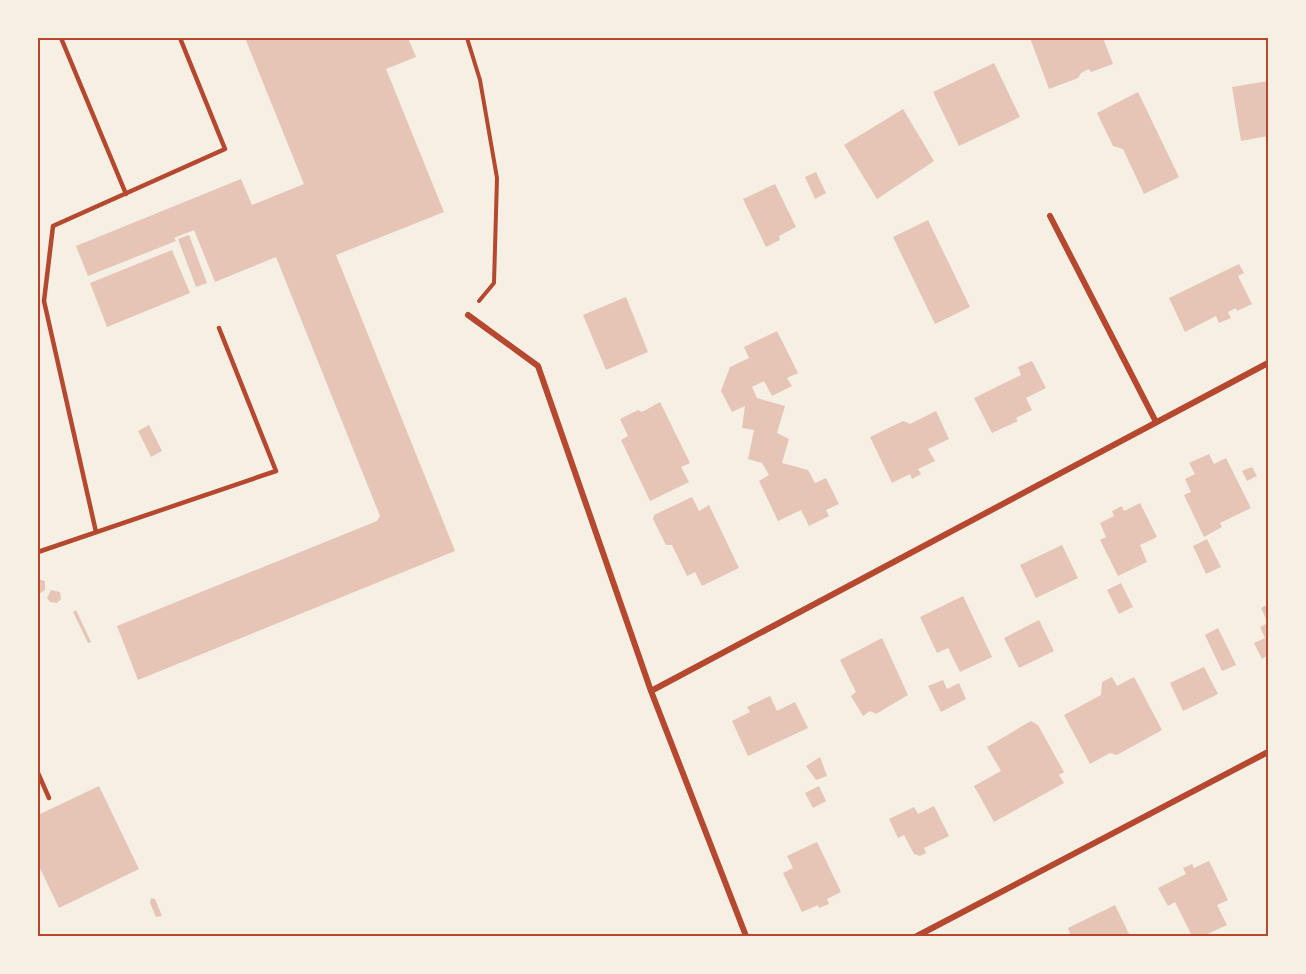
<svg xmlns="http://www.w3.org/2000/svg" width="1306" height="974" font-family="'Titillium Web',sans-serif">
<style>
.building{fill:#e6c5b7}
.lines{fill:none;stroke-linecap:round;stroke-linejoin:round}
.path{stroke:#b5482f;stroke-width:4}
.service{stroke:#b5482f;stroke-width:4.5}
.minor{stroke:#b5482f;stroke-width:6}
.neatline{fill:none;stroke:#b5482f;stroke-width:2}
</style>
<rect width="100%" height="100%" fill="#f6efe4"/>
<path class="building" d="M 245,38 L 408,38 L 416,57 L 386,69 L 444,212 L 336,255 L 455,551 L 138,680 L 117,626 L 377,521 L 380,516 L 276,257 L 215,282 L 194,230 L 174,238 L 176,241 L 88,276 L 76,246 L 241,179 L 252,205 L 304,184 Z
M 1030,38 L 1103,38 L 1113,64 L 1091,72 L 1089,69 L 1081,73 L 1078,78 L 1049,89 Z
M 994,63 L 1020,117 L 959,146 L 933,92 Z
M 1268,81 L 1268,136 L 1241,141 L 1232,87 Z
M 1138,92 L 1179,177 L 1144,194 L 1123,149 L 1113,146 L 1097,113 Z
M 903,109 L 934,161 L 877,199 L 844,145 Z
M 816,172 L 826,193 L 815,199 L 805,177 Z
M 775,184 L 796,227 L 779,236 L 780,240 L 766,247 L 743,199 Z
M 928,220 L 970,307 L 935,324 L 893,237 Z
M 189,235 L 207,283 L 196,287 L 178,239 Z
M 172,250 L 190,293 L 107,327 L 90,283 Z
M 1239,264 L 1244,273 L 1238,276 L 1252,304 L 1237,311 L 1236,308 L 1228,312 L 1231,318 L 1219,323 L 1216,316 L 1185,332 L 1169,298 Z
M 626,297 L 648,352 L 606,370 L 583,315 Z
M 777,331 L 798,373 L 787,378 L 792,386 L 772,396 L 764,381 L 752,387 L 757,398 L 785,406 L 777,433 L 789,439 L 782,463 L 808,470 L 815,483 L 826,478 L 839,504 L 826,510 L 829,516 L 809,526 L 801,510 L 778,521 L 759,481 L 769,475 L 762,463 L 748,459 L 754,430 L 742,428 L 745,406 L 732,412 L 721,391 L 730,367 L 749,358 L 744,347 Z
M 1032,361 L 1046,388 L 1026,398 L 1032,410 L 1016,418 L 1018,421 L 992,433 L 974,398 L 1021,375 L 1018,367 Z
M 660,402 L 690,463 L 681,467 L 689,482 L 650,501 L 621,440 L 628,436 L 620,419 L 638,410 L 642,412 Z
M 936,411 L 949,439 L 928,449 L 935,461 L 918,469 L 921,474 L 912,479 L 910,474 L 892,483 L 870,437 L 903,421 L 910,424 Z
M 149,425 L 162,451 L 151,457 L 138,431 Z
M 1209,454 L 1214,464 L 1226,458 L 1251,508 L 1220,523 L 1222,527 L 1204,537 L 1184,495 L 1191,492 L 1185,479 L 1195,474 L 1189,463 Z
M 1252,467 L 1257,476 L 1247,481 L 1242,471 Z
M 692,497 L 699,511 L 709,505 L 739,568 L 702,586 L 695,572 L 687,576 L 672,545 L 666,545 L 653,519 L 654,515 Z
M 1140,503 L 1157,537 L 1140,545 L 1147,562 L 1118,576 L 1100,540 L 1106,537 L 1100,523 L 1114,516 L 1112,511 L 1122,506 L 1124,511 Z
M 1207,539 L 1221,567 L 1206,574 L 1193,546 Z
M 1062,545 L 1078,578 L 1036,598 L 1020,565 Z
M 38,579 L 45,581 L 45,590 L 39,594 Z
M 1121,583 L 1133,607 L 1119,614 L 1107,590 Z
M 51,590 L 60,592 L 61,599 L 57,603 L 50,602 L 47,598 Z
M 963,596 L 992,657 L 960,672 L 948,648 L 937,653 L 920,617 Z
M 1268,604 L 1268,655 L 1262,659 L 1254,643 L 1265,638 L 1260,627 L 1268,623 L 1261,608 Z
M 76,610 L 91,642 L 88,643 L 73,612 Z
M 1039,620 L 1054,651 L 1019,668 L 1004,638 Z
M 1218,628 L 1236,665 L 1222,671 L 1205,635 Z
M 882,638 L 908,695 L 876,714 L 870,711 L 863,716 L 851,696 L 856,692 L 840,660 Z
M 1204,667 L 1218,694 L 1183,711 L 1170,683 Z
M 1112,677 L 1117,686 L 1134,677 L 1162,730 L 1117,755 L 1110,753 L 1090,764 L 1064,715 L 1101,695 L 1102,682 Z
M 943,680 L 947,689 L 959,683 L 966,699 L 941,712 L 928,686 Z
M 770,696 L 777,711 L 795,702 L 808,728 L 748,756 L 732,721 L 750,712 L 747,707 Z
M 1031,721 L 1038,725 L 1064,772 L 1059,775 L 1064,783 L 994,822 L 974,786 L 1001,771 L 987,747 Z
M 820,757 L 827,776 L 816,780 L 806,766 Z
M 99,786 L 139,869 L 59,908 L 38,864 L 38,815 Z
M 819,786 L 826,801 L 813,808 L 805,793 Z
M 934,806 L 949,836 L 924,848 L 926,853 L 920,856 L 914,854 L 904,835 L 898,838 L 889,819 L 914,807 L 918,814 Z
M 817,842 L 841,892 L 827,899 L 829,904 L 819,908 L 818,905 L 802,912 L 783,873 L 793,868 L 787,856 Z
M 1209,861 L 1228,900 L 1217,905 L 1227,925 L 1203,936 L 1192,936 L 1175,902 L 1168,906 L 1158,888 L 1186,874 L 1183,868 L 1192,864 L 1194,868 Z
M 151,898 L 155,899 L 162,916 L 156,917 L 150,903 Z
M 1115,905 L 1130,936 L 1071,936 L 1068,928 Z"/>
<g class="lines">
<path class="path" d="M 467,38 L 480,80 L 497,178 L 494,283 L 479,301"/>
<path class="service" d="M 61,38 L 126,194
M 96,532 L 44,301 L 53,226 L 225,149 L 180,38
M 38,552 L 276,471 L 219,328
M 38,773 L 49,798"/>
<path class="minor" d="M 1050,216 L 1156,422
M 468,315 L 538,366 L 651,691 L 746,936
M 651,691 L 1268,363
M 917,936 L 1268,752"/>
</g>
<rect width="1306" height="974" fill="none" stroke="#f6efe4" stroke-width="78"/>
<rect x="39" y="39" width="1228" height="896" class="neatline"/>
</svg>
